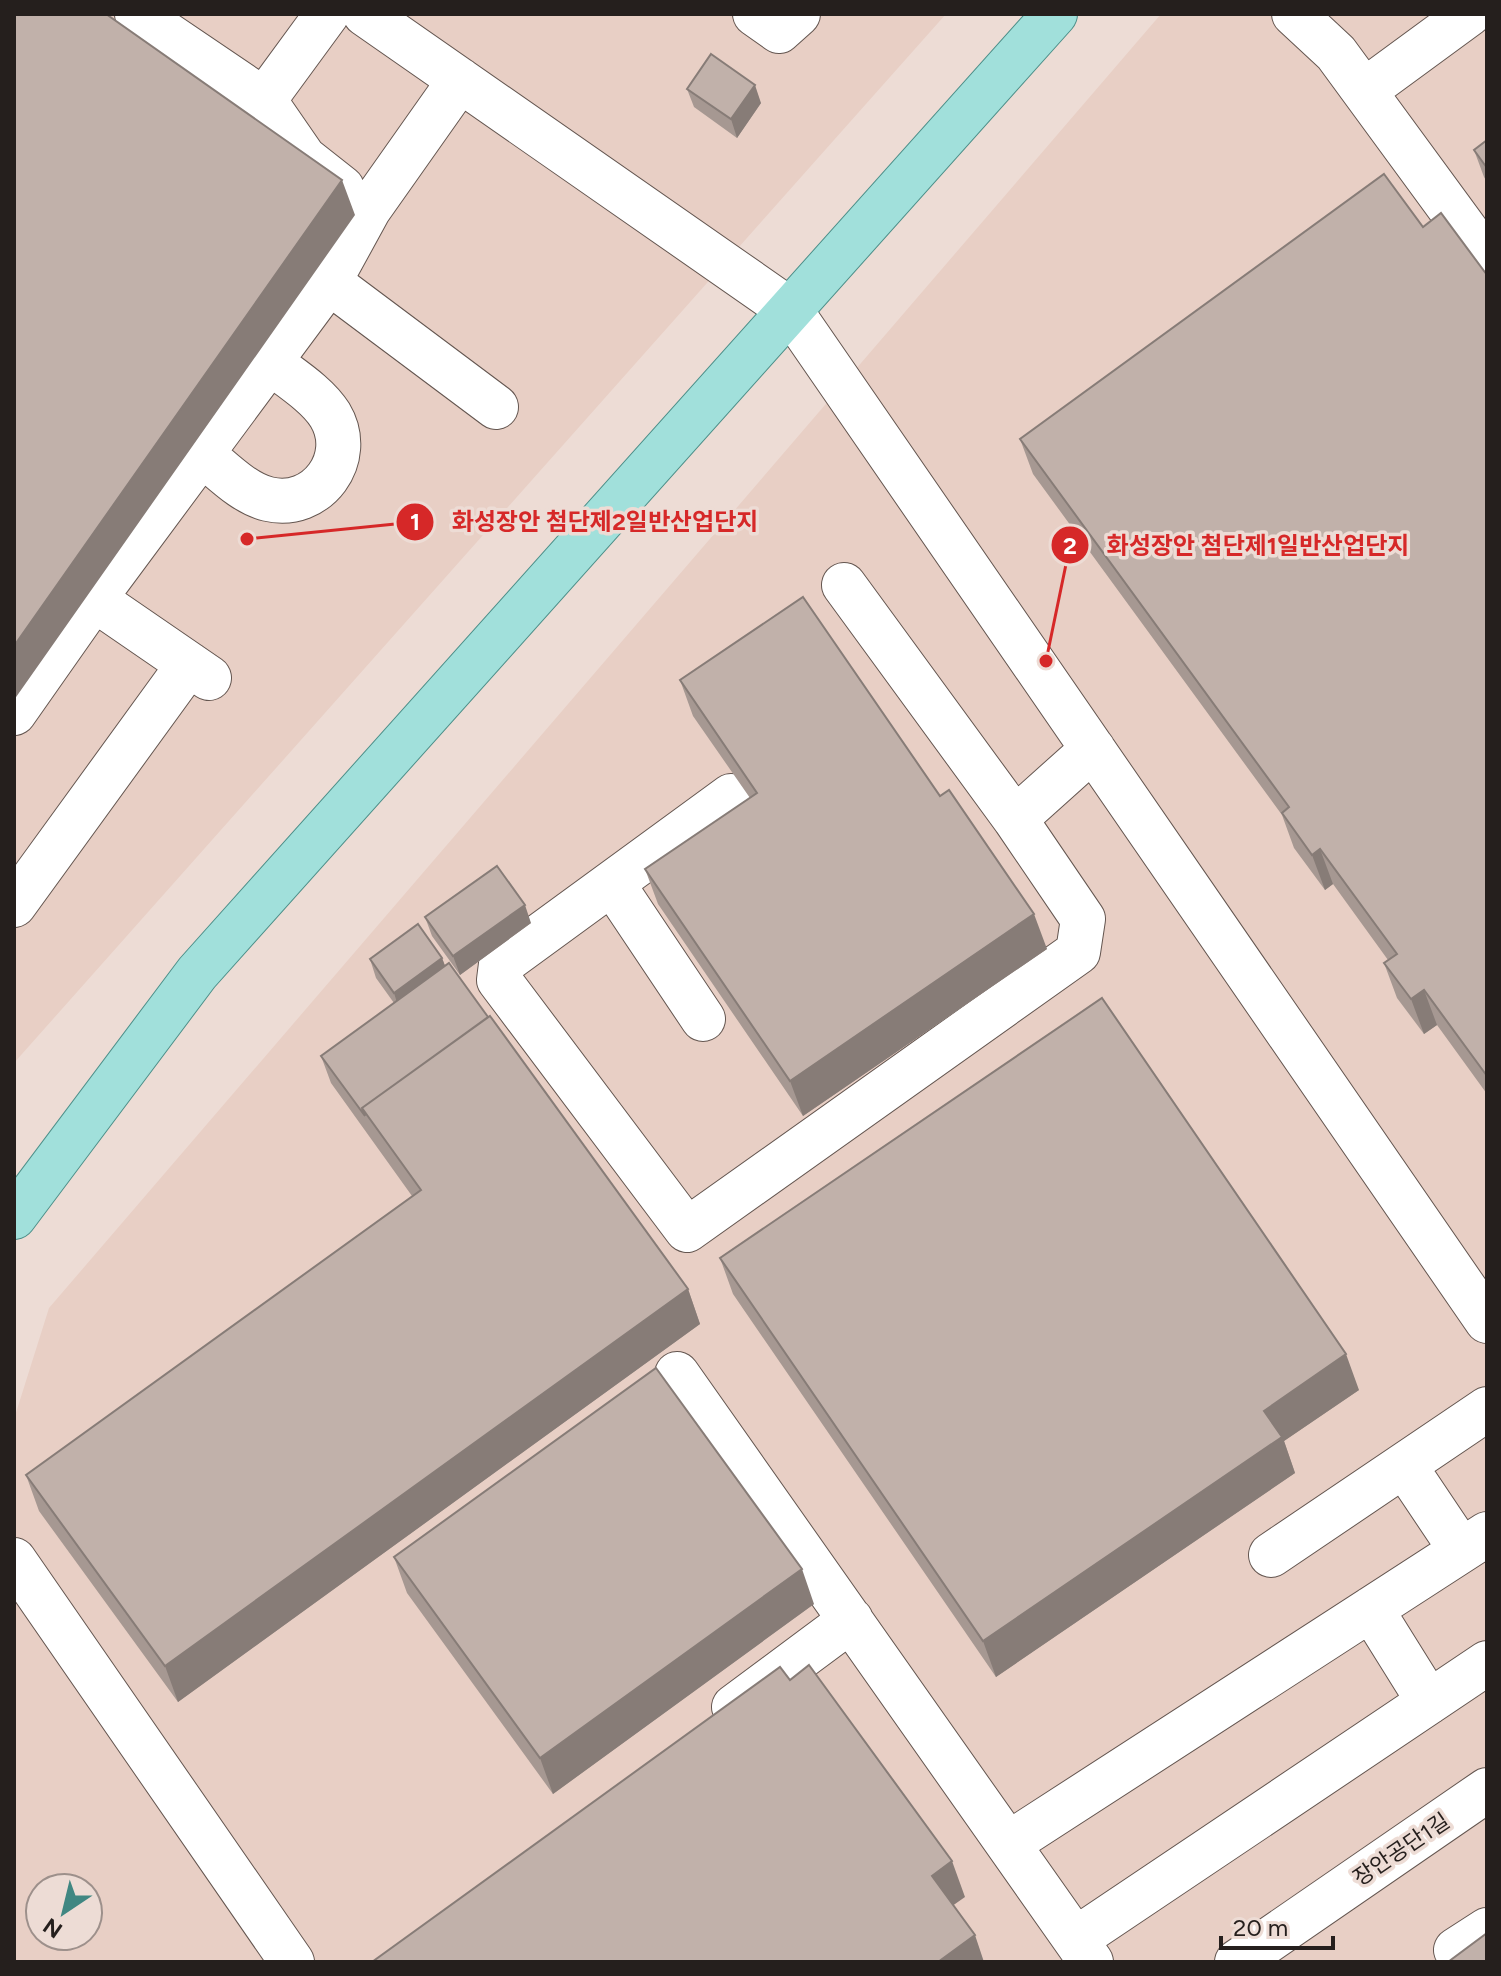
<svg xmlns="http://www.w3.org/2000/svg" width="1501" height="1976" font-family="Figtree,'Noto Sans KR',sans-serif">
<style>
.built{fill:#e8cfc5;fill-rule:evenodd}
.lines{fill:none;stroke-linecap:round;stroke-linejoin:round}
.minor-casing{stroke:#645650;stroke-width:46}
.major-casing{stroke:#4d8f89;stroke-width:46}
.minor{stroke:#fff;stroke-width:44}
.major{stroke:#a1e0db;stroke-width:44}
.wall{fill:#a69892}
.shaded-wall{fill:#877c77}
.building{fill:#c1b1aa;stroke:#877c77;stroke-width:2}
.labels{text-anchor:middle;stroke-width:7;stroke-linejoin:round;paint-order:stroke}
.street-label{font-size:22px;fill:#251f1d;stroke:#eddcd5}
.leader{fill:none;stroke:#d62828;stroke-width:3}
.callout-dot{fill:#d62828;stroke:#eddcd5;stroke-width:3}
.mark-label{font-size:24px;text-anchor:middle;font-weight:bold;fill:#fff}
.callout-label{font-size:24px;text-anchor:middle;font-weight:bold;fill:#d62828;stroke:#eddcd5;stroke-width:7;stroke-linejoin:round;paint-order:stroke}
</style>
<rect width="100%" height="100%" fill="#eddcd5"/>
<path class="built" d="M 14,14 L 946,14 L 14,1063 Z
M 1161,14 L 1487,14 L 1487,1962 L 14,1962 L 14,1419 L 49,1308 ZM 40,1888 L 88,1888 L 88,1936 L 40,1936 Z"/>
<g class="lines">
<defs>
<path id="minor" d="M 137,14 L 264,100 L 304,158 L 342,188
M 365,14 L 790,310 L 1487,1321
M 755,14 L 779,31 L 798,14
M 1294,14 L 1336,53 L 1487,259
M 1364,91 L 1469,14
M 264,100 L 327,14
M 329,282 L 496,407
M 202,454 C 221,469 243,493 268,499 C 317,511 356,458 330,415 C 317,394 289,377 270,362
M 94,599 L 209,678
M 14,713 L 94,599 L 329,282 L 369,209 L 460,80
M 731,796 L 501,964 L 499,980 L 687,1230 L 1078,952 L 1083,919 L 1015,819 L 844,585
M 1015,819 L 1093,749
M 612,883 L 703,1019
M 14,905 L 189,664
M 677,1374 L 1091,1962
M 1404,1465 L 1461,1550
M 1271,1555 L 1487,1409
M 14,1560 L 292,1962
M 1371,1609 L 1429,1702
M 734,1707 L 851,1620
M 1008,1844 L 1487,1534
M 1076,1939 L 1487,1663
M 1456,1950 L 1487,1930
M 1237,1962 L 1487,1790"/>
<path id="major" d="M 14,1217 L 197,973 L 1055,14"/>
</defs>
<use href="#minor" class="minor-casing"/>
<use href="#major" class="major-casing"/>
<use href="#minor" class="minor"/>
<use href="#major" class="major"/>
</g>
<path class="wall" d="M 687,89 L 761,103 L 737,138 L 694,107 Z
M 1487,140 L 1487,182 L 1484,177 L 1474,150 Z
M 1423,227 L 1487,275 L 1487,1094 L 1437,1025 L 1424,1034 L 1397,998 L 1384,963 L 1388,960 L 1333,884 L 1325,890 L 1294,848 L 1282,815 L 1033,474 L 1020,439 Z
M 680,680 L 1047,949 L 803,1116 L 658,904 L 645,869 L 750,798 L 693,716 Z
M 425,917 L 531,923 L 460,975 L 432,936 Z
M 442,958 L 445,966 L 688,1289 L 700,1324 L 178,1702 L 39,1511 L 26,1475 L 412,1196 L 331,1083 L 321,1056 L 394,1003 L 376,978 L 370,959 Z
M 720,1258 L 1359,1390 L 1284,1441 L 1295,1473 L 996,1677 L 733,1294 Z
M 394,1557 L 814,1604 L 553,1794 L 407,1593 Z"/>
<path class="shaded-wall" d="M 755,85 L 761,103 L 737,138 L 731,119 Z
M 342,180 L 355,215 L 14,700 L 14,646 Z
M 1320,849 L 1333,884 L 1325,890 L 1312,855 Z
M 525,905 L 531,923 L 460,975 L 453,956 Z
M 1034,914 L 1047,949 L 803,1116 L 790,1081 Z
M 442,958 L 449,976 L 400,1012 L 394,993 Z
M 1424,990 L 1437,1025 L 1424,1034 L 1411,999 Z
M 688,1289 L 700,1324 L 178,1702 L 165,1666 Z
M 1346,1354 L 1359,1390 L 1284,1441 L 1295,1473 L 996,1677 L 983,1641 L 1264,1411 Z
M 802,1569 L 814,1604 L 553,1794 L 540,1758 Z
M 952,1861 L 965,1897 L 945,1911 L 932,1876 Z
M 975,1935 L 984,1962 L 938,1962 Z"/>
<path class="building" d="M 14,14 L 106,14 L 342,180 L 14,646 Z
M 711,54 L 755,85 L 731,119 L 687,89 Z
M 1487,140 L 1487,168 L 1474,150 Z
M 1384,174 L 1423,227 L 1441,213 L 1487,275 L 1487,1076 L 1424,990 L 1411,999 L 1384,963 L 1397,954 L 1320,849 L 1312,855 L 1282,813 L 1289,807 L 1020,439 Z
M 803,597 L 940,796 L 949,790 L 1034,914 L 790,1081 L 645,869 L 757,793 L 680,680 Z
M 497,866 L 525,905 L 453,956 L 425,917 Z
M 418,924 L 442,958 L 394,993 L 370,959 Z
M 449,963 L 488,1017 L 362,1108 L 365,1116 L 321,1056 Z
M 1102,998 L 1346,1354 L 1264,1411 L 1282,1437 L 983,1641 L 720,1258 Z
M 490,1016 L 688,1289 L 165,1666 L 26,1475 L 421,1190 L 362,1108 Z
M 656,1368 L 802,1569 L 540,1758 L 394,1557 Z
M 809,1665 L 952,1861 L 932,1876 L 975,1935 L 938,1962 L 372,1962 L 780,1667 L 790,1680 Z
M 1487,1933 L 1487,1962 L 1448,1962 Z"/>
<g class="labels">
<g class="street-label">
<text transform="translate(1401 1849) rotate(-34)" y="8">장안공단1길</text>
</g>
</g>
<path class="leader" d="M247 539L415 522M1046 661L1070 545"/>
<g class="callout-dot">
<circle cx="247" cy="539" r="8"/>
<circle cx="1046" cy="661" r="8"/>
<circle cx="415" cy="522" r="20"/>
<circle cx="1070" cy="545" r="20"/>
</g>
<g class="mark-label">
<text x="415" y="530">1</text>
<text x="1070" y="554">2</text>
</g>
<g class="callout-label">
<text x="605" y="530">화성장안 첨단제2일반산업단지</text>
<text x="1258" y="554">화성장안 첨단제1일반산업단지</text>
</g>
<rect width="1501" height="1976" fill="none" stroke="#251f1d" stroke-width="32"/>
<g transform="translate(64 1912) rotate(215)"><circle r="38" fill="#eddcd5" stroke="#9d908b" stroke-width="2"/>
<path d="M0-6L14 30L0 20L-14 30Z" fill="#408782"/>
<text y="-12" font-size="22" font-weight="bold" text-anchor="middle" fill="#251f1d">N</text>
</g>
<path d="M1221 1936v12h112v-12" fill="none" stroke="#251f1d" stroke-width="4"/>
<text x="1233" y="1936" font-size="24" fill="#251f1d" stroke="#eddcd5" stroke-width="6" paint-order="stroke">20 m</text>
</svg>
